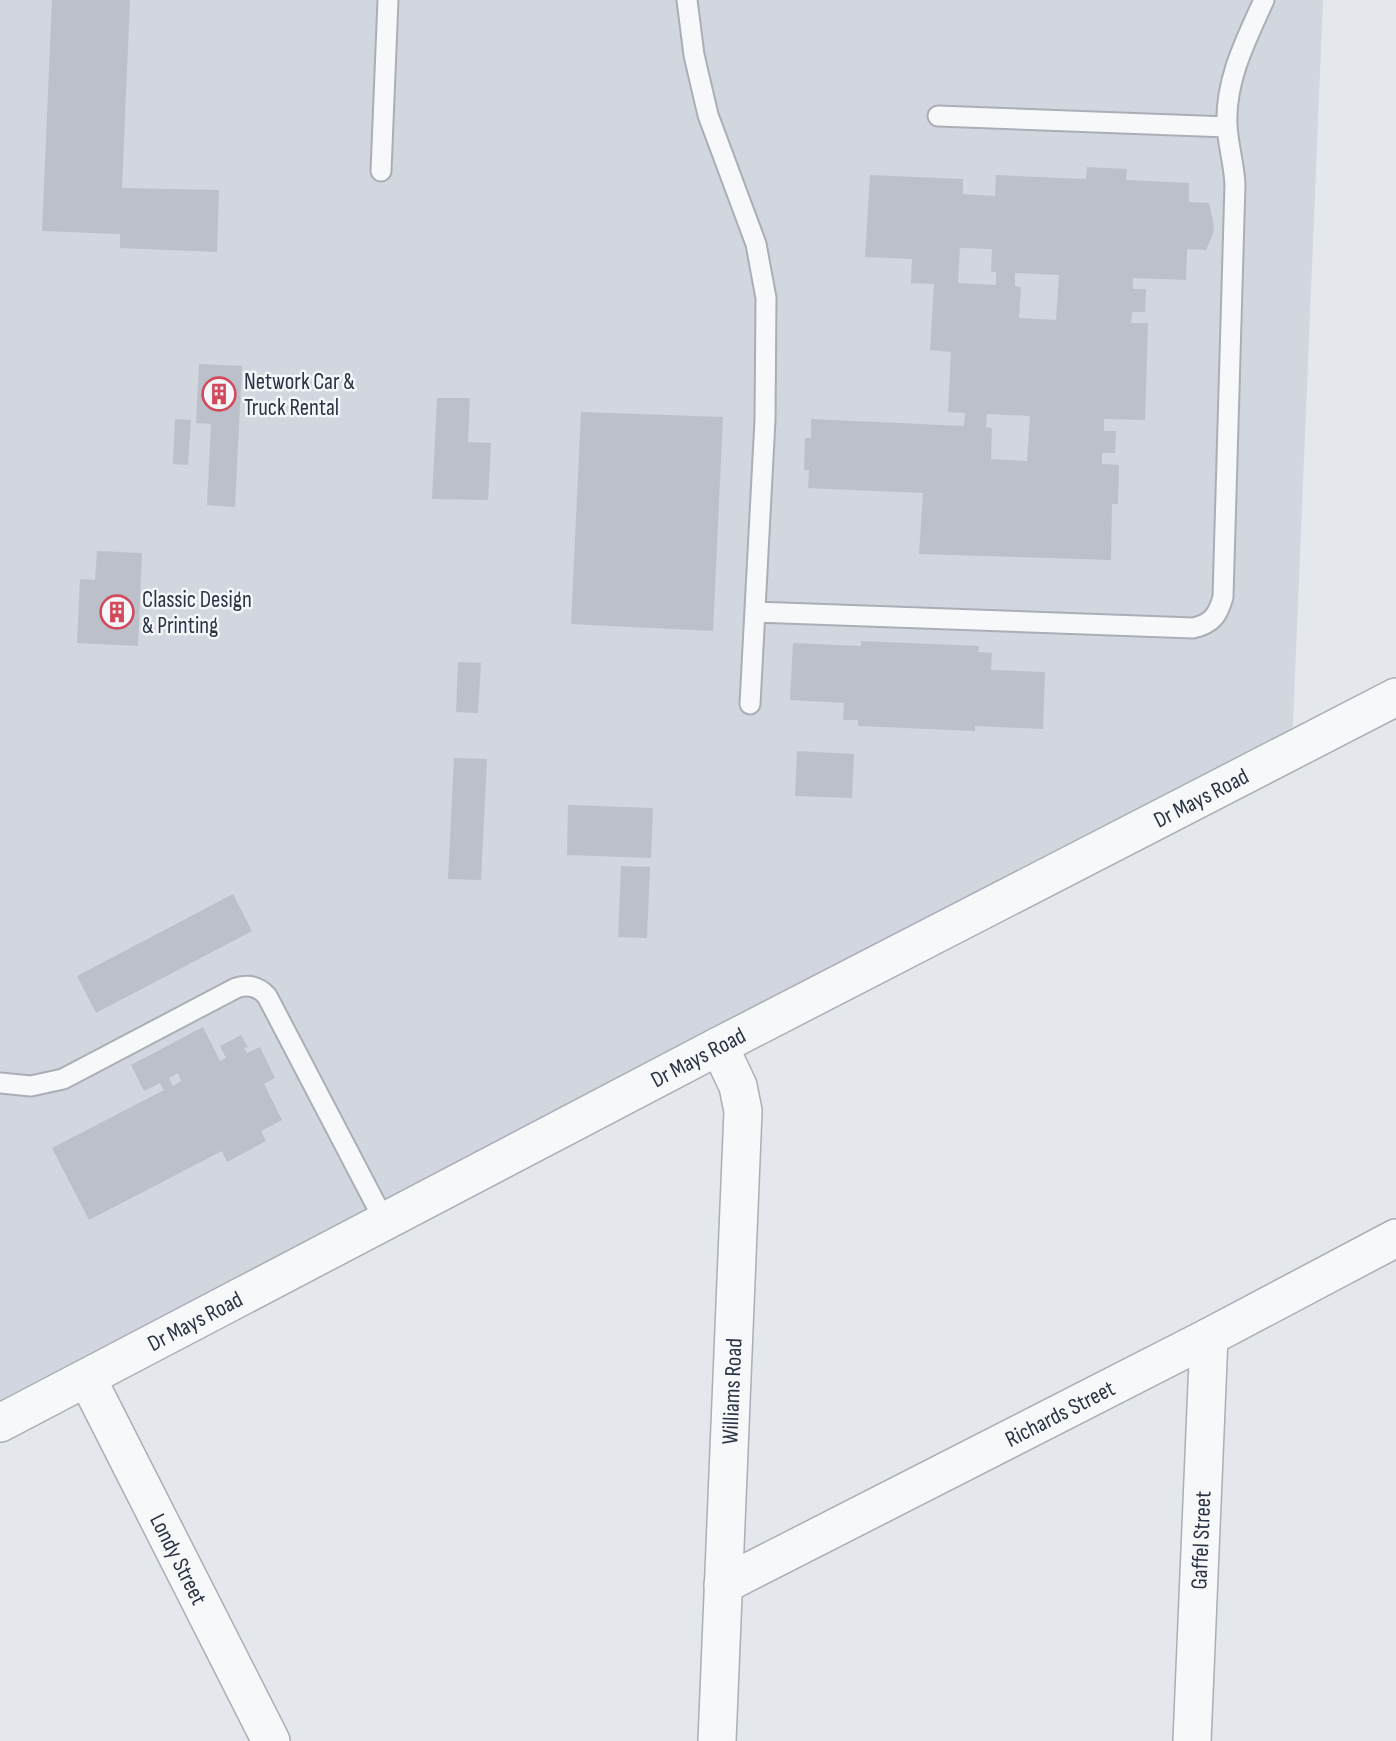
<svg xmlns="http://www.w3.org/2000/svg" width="1396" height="1741" font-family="'Sofia Sans Condensed',sans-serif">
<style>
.built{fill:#d2d6de}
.building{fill:#bbc0ca;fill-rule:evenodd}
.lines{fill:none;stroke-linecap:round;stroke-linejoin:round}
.service-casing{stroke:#a9aeb7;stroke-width:23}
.minor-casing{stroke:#a9aeb7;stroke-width:40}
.service{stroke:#f7f8fa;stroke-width:19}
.minor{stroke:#f7f8fa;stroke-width:37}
.labels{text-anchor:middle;stroke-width:5;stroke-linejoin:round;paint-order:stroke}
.poi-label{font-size:23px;fill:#2b3445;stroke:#f4f6f9;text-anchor:start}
.street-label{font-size:23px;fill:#2b3445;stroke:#f4f6f9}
</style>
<rect width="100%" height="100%" fill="#e4e7ec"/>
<path class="built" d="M 0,0 L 1323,0 L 1292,747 L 0,1419 Z"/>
<path class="building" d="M 52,0 L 130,0 L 122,188 L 219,190 L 217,252 L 120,248 L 120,234 L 42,231 Z
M 1087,167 L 1127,169 L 1126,180 L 1189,183 L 1189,202 L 1209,203 L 1214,226 L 1213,234 L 1206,250 L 1187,249 L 1186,280 L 1133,278 L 1133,289 L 1146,289 L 1145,312 L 1132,312 L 1131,323 L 1148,323 L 1145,420 L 1104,419 L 1104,431 L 1116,431 L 1115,453 L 1102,453 L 1102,464 L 1119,465 L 1118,504 L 1112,504 L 1111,560 L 919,554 L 923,493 L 808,488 L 809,470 L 804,470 L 805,438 L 811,438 L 811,419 L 964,426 L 965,413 L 948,412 L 951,352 L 930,350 L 934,284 L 911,283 L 912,259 L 865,257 L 870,175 L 963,179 L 963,194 L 995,196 L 996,175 L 1086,179 ZM 960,248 L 992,249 L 991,272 L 996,272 L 996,285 L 958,283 ZM 1015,273 L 1059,275 L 1056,320 L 1019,318 L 1021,287 L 1015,286 ZM 987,414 L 1030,416 L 1027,461 L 991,459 L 992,428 L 986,427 Z
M 199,364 L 242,366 L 235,507 L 207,505 L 211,424 L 196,423 Z
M 437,398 L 470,398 L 468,442 L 491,443 L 488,500 L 432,499 Z
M 581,412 L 723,417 L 713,631 L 571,624 Z
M 175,419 L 191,420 L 188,465 L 173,464 Z
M 97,551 L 142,553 L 138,646 L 77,643 L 80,579 L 95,580 Z
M 861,641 L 979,646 L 978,652 L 992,653 L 991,670 L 1045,672 L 1043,729 L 975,726 L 975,731 L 858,726 L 858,720 L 843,720 L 844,703 L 790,700 L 793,643 L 861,646 Z
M 458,662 L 481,663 L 478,713 L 456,712 Z
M 797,751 L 854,754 L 852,798 L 795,796 Z
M 454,758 L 487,759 L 481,880 L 448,879 Z
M 568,805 L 653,808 L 651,858 L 567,855 Z
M 621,866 L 650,867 L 647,938 L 618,937 Z
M 233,894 L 252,931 L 96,1013 L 77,976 Z
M 203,1027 L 220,1061 L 226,1058 L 220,1046 L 241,1035 L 248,1047 L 244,1048 L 247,1053 L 260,1047 L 275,1078 L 264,1084 L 282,1120 L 261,1131 L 266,1141 L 227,1162 L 222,1151 L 89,1220 L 52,1148 L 164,1090 L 160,1083 L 144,1091 L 131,1065 ZM 178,1073 L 181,1081 L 173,1086 L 169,1078 Z"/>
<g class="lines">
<defs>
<path id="service" d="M 687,0 L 694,55 L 708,115 L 756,244 L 766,298 L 765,420 L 750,704
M 938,116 L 1227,127
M 381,171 L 388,0
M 755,612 L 1193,628 C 1212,624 1218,615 1223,597 L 1235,184 C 1234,164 1228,145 1227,125 C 1225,80 1246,40 1264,0
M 0,1083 L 31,1086 L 63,1079 L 236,988 C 249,984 258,986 267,996 L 385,1222"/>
<g id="minor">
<path id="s1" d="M 87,1378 L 271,1741"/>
<path id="s2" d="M 0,1423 L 719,1046 L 1396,697"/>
<path id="s3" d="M 723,1585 L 1209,1337 L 1396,1238"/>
<path id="s4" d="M 717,1741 L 743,1111 L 738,1086 L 719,1046"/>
<path id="s5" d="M 1192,1741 L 1209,1337"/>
</g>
</defs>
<use href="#service" class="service-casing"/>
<use href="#minor" class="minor-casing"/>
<use href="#service" class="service"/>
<use href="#minor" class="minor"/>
</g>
<defs>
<symbol id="building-ring" viewBox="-11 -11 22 22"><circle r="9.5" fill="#f4f6f9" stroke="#d1495b" stroke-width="1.5"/><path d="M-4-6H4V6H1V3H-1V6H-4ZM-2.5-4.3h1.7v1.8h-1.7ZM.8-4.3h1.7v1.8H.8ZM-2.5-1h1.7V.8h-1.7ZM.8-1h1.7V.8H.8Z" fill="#d1495b"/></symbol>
</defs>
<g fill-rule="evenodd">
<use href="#building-ring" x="200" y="375" width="38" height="38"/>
<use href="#building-ring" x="98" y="593" width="38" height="38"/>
</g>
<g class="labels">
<g class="poi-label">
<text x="244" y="389">Network Car &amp;<tspan x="244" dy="26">Truck Rental</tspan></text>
<text x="142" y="607">Classic Design<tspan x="142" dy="26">&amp; Printing</tspan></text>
</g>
<g class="street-label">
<text dy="8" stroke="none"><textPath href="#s2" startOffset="1354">Dr Mays Road</textPath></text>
<text dy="8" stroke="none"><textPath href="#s2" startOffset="788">Dr Mays Road</textPath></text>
<text dy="8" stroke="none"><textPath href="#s2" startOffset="220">Dr Mays Road</textPath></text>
<text dy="8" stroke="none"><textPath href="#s4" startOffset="350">Williams Road</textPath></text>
<text dy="8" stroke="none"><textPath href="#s3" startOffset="378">Richards Street</textPath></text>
<text dy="8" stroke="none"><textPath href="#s5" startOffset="201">Gaffel Street</textPath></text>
<text dy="8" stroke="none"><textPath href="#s1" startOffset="203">Londy Street</textPath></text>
</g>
</g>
</svg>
